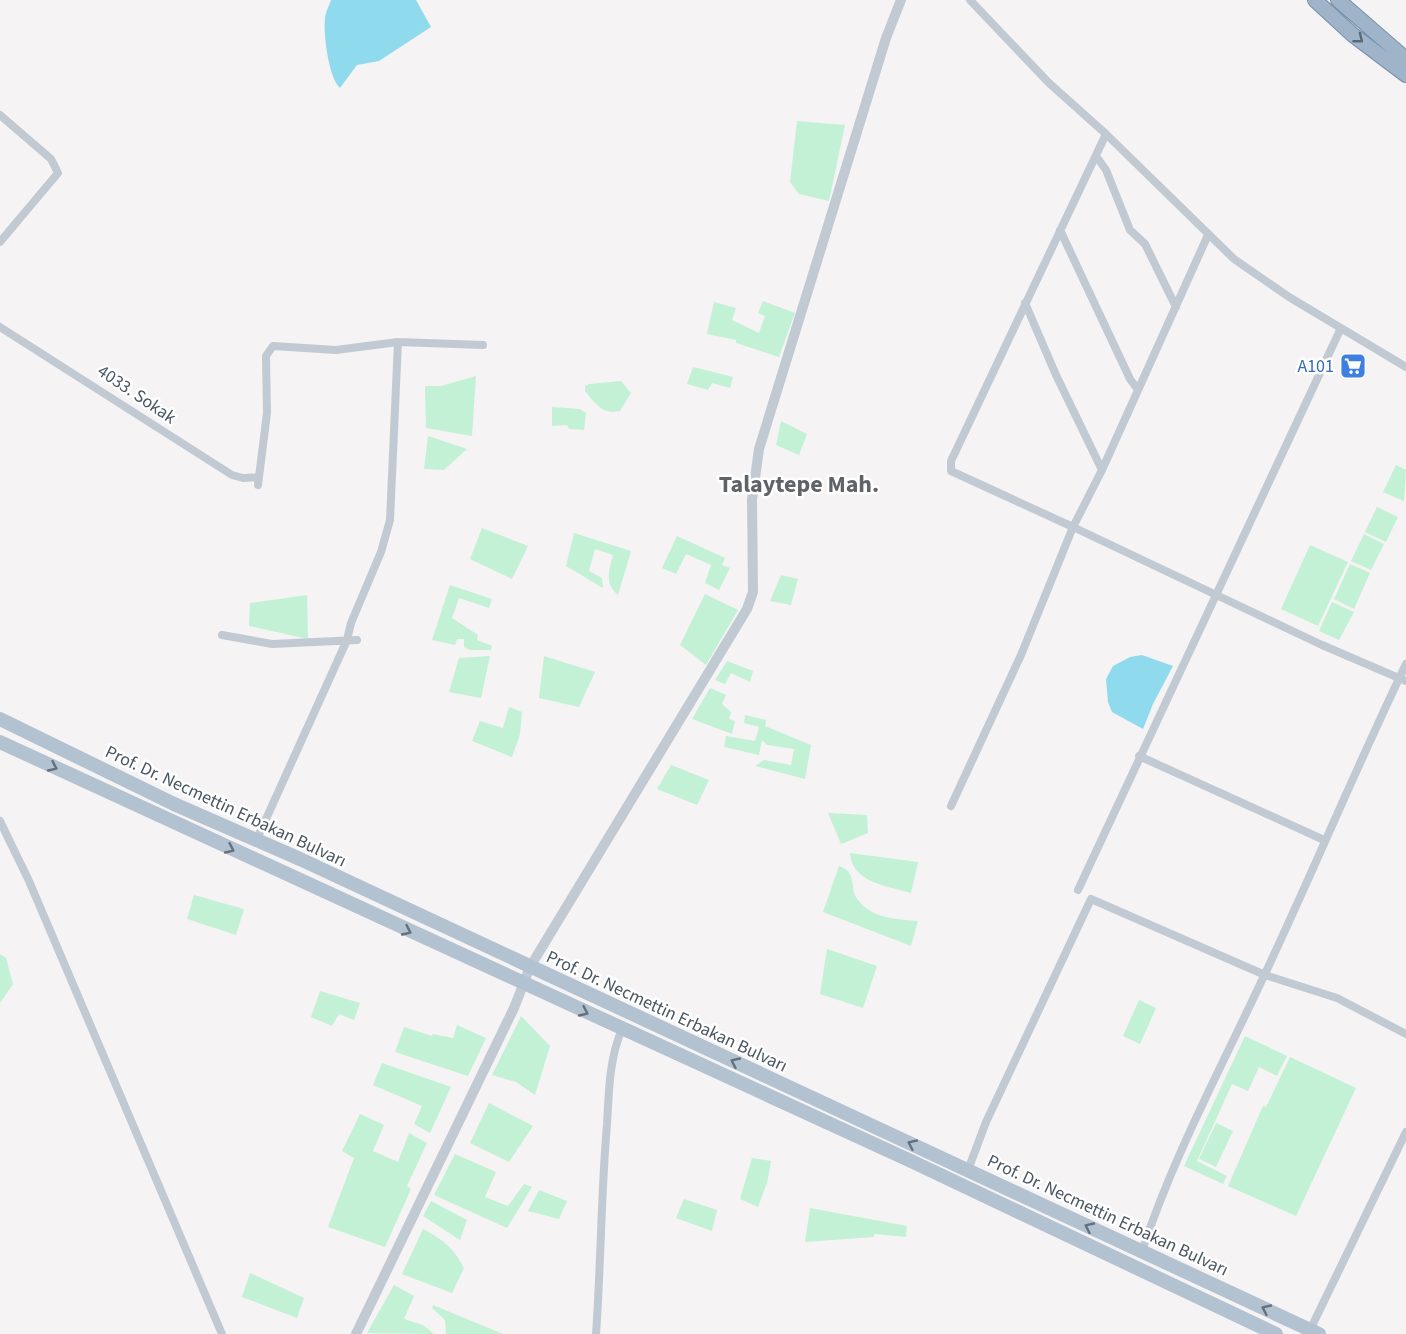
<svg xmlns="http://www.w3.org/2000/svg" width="1406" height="1334" font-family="'Source Sans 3',sans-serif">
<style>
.green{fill:#c3f1d5}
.water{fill:#90daee}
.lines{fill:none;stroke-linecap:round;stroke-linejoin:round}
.trunk-casing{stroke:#7690ad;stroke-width:16}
.minor{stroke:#c1cad2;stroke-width:8}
.tertiary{stroke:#c1cad2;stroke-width:10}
.primary{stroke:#b3c2d1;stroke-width:14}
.trunk{stroke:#9fb4c9;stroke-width:14}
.oneway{stroke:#5b6976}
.oneway2{stroke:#64717d}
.labels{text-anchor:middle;stroke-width:5;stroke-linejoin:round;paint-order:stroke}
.shop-label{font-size:18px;fill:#366cbe;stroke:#fff;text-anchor:end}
.street-label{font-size:18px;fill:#4a5661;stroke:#fff}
.district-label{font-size:24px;font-weight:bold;fill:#5f6368;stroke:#fff}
</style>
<rect width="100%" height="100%" fill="#f5f3f3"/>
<path class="green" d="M 797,121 L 845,125 L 829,201 L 799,194 L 790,182 Z
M 763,301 L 795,313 L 779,357 L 736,343 L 736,340 L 707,334 L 714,302 L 736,308 L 732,320 L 759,333 L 765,316 L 758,313 Z
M 693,367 L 733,377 L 730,388 L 712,383 L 708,390 L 687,384 Z
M 476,376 L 472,436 L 426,428 L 425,386 L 441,386 Z
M 621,381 L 631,393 L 620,411 C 602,415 595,403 585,391 L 585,386 L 589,384 Z
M 552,407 L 580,409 L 586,413 L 584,430 L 569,429 L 567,425 L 552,426 Z
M 781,421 L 807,434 L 799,455 L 776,445 Z
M 428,436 L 467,449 L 444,470 L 424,469 Z
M 1396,465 L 1406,470 L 1404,501 L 1383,492 Z
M 1377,507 L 1398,517 L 1386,542 L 1365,532 Z
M 482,528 L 528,546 L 512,579 L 470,559 Z
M 574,533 L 631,551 L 618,595 C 604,583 609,570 613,555 L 595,549 L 589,571 L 602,578 L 603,588 L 566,566 Z
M 1364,534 L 1384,544 L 1371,570 L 1351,561 Z
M 677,536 L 725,558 L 722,565 L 730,568 L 719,590 L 705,583 L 711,565 L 686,554 L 676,574 L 662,568 Z
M 1310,545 L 1348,562 L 1318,626 L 1281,609 Z
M 1350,564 L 1370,573 L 1354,609 L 1334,599 Z
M 781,575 L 798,579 L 791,605 L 770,601 Z
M 450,585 L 492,599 L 489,608 L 459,598 L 452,618 L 478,635 L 477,640 L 492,646 L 491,650 L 470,650 L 464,647 L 464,639 L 457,639 L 455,645 L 432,640 Z
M 705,594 L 738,610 L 706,665 L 680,645 Z
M 307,595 L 308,639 L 249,626 L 250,603 Z
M 1332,602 L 1354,612 L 1339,640 L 1319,631 Z
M 490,656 L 481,698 L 449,692 L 459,658 Z
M 544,656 L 595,672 L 579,707 L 539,698 Z
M 727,661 L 753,671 L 750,682 L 731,673 L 725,684 L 715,680 Z
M 710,688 L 726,695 L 722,704 L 731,712 L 729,719 L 735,721 L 732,734 L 692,719 Z
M 509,707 L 522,712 L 520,734 L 512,757 L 472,741 L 480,721 L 503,728 Z
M 745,715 L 766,720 L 765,726 L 811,745 L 805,779 L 755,766 L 764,760 L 791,765 L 794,749 L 767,745 L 762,740 L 759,755 L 724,747 L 726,736 L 755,741 L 759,727 L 744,723 Z
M 671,765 L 709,780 L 697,805 L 657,789 Z
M 828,813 L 867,815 L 868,833 L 841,844 Z
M 850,853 L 918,862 L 911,893 C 888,886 852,883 850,853 Z
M 839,866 C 859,873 848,888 858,900 C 872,919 897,919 918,921 L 911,946 L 823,912 Z
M 194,895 L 244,909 L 236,935 L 187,919 Z
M 827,949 L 877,966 L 863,1008 L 820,994 Z
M 0,954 L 6,958 L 13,984 L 0,1003 Z
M 320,991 L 360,1003 L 354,1020 L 339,1014 L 332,1026 L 311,1017 Z
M 1139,1000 L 1156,1008 L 1140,1044 L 1123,1036 Z
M 521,1016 L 550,1046 L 535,1095 L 516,1082 L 492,1075 Z
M 457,1025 L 486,1038 L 468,1076 L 395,1052 L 404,1027 L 432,1036 L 433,1034 L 453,1038 Z
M 1245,1036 L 1287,1056 L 1277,1076 L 1259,1067 L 1248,1091 L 1232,1084 L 1197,1161 L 1227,1176 L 1223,1184 L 1184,1166 Z
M 1290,1057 L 1356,1088 L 1296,1216 L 1228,1186 L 1263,1106 L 1266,1107 Z
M 382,1063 L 451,1087 L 430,1133 L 414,1124 L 422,1106 L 373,1085 Z
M 489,1103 L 533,1126 L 509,1162 L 470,1143 Z
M 360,1114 L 384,1125 L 373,1151 L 398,1162 L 409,1133 L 427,1143 L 407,1186 L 411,1189 L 385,1247 L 328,1227 L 354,1158 L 342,1151 Z
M 1216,1123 L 1233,1131 L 1216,1167 L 1199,1159 Z
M 455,1154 L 496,1172 L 485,1197 L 508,1206 L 524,1184 L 532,1187 L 507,1228 L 434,1195 Z
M 752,1158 L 771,1161 L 767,1183 L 758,1207 L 740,1199 Z
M 539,1190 L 567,1201 L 559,1219 L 528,1211 Z
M 684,1199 L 717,1210 L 712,1231 L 676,1218 Z
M 431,1201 L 467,1220 L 460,1240 L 423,1216 Z
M 810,1208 L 907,1226 L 906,1237 L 874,1234 L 874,1237 L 805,1242 Z
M 423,1229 C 442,1239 454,1248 464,1268 L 452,1293 L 402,1274 Z
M 250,1273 L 304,1298 L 297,1318 L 242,1297 Z
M 394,1285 L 414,1296 L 404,1319 L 423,1325 L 434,1334 L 367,1333 Z
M 433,1305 L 503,1334 L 446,1334 L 445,1320 L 432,1308 Z"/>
<path class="water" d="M 331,0 L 416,0 L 431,27 L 379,61 L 357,65 L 340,88 C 329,79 323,34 325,19 C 325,13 329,6 331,0 Z
M 1142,655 L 1173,666 L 1153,704 L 1143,729 L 1112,712 L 1108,702 L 1106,679 L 1113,666 L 1130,657 Z"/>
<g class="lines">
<defs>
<path id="trunk" d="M 1315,0 L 1353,35 L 1406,75
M 1338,0 L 1406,59"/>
</defs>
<use href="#trunk" class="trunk-casing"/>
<path class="minor" d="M 970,0 L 1049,83 L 1106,134 L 1234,259 L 1289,297 L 1406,367
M 0,115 L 51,159 L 58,173 L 0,242
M 1106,134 L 951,461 L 951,471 L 1073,527 L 1102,470 L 1208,235
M 1096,156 L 1106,170 L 1130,230 L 1145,244 L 1176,307
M 1060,230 L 1130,379 L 1138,390
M 1025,303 L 1056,375 L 1102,470
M 0,327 L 232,475 L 243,478 L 259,477
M 258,485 L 267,413 L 266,356 L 273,346 L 336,350 L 398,342 L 483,345
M 222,635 L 272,644 L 357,640
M 1139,756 L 1324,840
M 951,806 L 1021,655 L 1073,527 L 1322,645 L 1406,681
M 0,821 L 29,881 L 222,1334
M 256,841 L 347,640 L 351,623 L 381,552 L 390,520 L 398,342
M 1078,890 L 1341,328
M 968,1170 L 986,1122 L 1091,899 L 1265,975 L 1337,998 L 1406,1034
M 1142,1251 C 1173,1157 1221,1068 1263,978 C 1312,874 1356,768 1406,664
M 1310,1330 L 1406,1132
M 596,1334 C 601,1264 601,1194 607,1124 C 609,1092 609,1059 622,1029"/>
<path class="tertiary" d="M 356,1334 L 514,1008 L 530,967 L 747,609 L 753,592 L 752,500 L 759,449 L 886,38 L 901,0"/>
<path class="primary" d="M 0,719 L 174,804 L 300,859 L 1319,1334
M 0,742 L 911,1161 L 1276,1334"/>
<use href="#trunk" class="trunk"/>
</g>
<defs><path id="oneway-chevron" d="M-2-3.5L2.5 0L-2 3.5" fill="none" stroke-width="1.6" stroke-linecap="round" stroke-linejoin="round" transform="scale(1.5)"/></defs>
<use class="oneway" href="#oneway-chevron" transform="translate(1359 39) rotate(38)"/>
<g class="oneway2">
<use href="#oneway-chevron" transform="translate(53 767) rotate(25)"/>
<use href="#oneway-chevron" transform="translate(230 849) rotate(25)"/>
<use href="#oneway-chevron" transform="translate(407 931) rotate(25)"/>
<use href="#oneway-chevron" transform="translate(584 1012) rotate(25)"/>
<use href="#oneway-chevron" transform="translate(735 1062) rotate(-155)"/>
<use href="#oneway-chevron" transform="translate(912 1144) rotate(-155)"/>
<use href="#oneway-chevron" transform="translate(1089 1227) rotate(-155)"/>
<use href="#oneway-chevron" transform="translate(1266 1309) rotate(-155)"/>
</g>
<defs>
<symbol id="supermarket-square" viewBox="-11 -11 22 22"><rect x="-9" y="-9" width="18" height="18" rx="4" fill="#3f7fe0" stroke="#fff"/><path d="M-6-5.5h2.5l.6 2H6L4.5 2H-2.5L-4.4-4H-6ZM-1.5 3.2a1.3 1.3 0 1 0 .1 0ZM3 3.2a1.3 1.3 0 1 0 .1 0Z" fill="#fff"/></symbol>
</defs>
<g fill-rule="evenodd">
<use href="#supermarket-square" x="1338" y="351" width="30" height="30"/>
</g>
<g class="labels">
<g class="shop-label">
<text x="1334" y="372">A101</text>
</g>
<g class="street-label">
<text transform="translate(137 394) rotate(34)" y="6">4033. Sokak</text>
<text transform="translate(226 806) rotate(25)" y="6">Prof. Dr. Necmettin Erbakan Bulvarı</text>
<text transform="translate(667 1011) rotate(25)" y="6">Prof. Dr. Necmettin Erbakan Bulvarı</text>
<text transform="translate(1108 1215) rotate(25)" y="6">Prof. Dr. Necmettin Erbakan Bulvarı</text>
</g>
<g class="district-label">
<text x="799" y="492">Talaytepe Mah.</text>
</g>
</g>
</svg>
